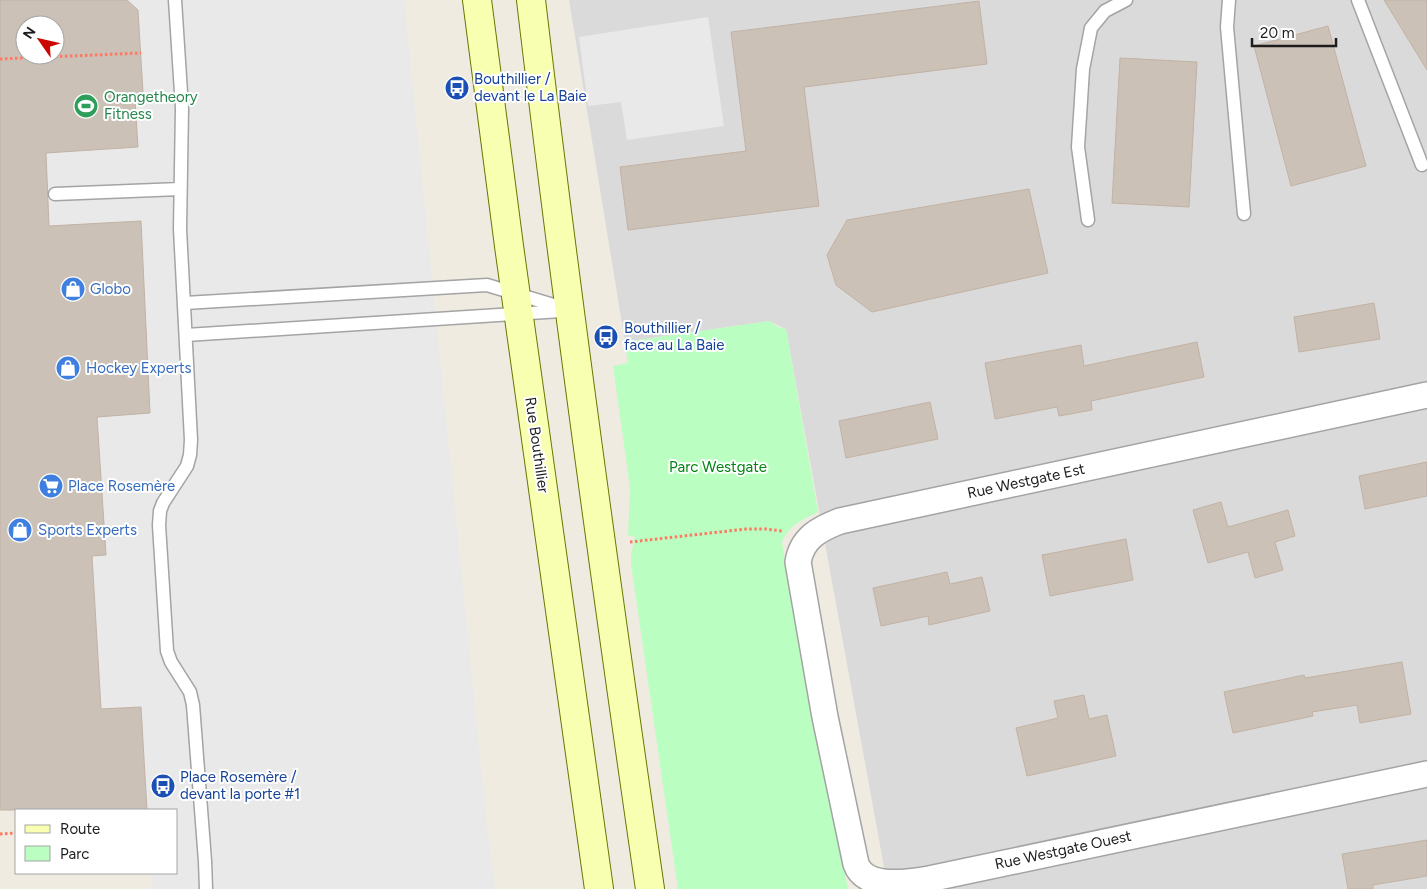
<svg xmlns="http://www.w3.org/2000/svg" width="1427" height="889" font-family="Figtree,sans-serif">
<style>
.residential{fill:#dbdada}
.park{fill:#bafec2}
.parking{fill:#e9e9e9}
.building{fill:#cbc1b7;stroke:#c2b2a3;fill-rule:evenodd}
.lines{fill:none;stroke-linecap:round;stroke-linejoin:round}
.lane-casing{stroke:#a4a4a4;stroke-width:15}
.street-casing{stroke:#a4a4a4;stroke-width:28}
.secondary-casing{stroke:#667800;stroke-width:30}
.path{stroke:#ff7863;stroke-width:3;stroke-dasharray:2.5 2.5;stroke-linecap:butt}
.lane{stroke:#fff;stroke-width:12}
.street{stroke:#fff;stroke-width:25}
.secondary{stroke:#f8ffb0;stroke-width:28}
.labels{text-anchor:middle;stroke-width:4;stroke-linejoin:round;paint-order:stroke}
.transit-label{font-size:15px;fill:#164399;stroke:#fff;text-anchor:start}
.leisure-label{font-size:15px;fill:#27864d;stroke:#fff;text-anchor:start}
.shop-label{font-size:15px;fill:#366cbe;stroke:#fff;text-anchor:start}
.street-label{font-size:15px;fill:#1d1d1d;stroke:#fff}
.park-label{font-size:15px;fill:#028312;stroke:#fff}
</style>
<rect width="100%" height="100%" fill="#efebe1"/>
<path class="residential" d="M 569,0 L 1427,0 L 1427,889 L 888,889 L 786,329 L 769,321 L 625,342 Z"/>
<path class="park" d="M 769,321 L 778,327 L 786,329 L 818,512 C 802,520 789,525 782,542 L 810,711 L 848,889 L 678,889 L 631,564 L 631,554 L 635,537 L 628,535 L 630,488 L 613,366 L 628,363 L 625,342 Z"/>
<path class="parking" d="M 129,0 L 404,0 L 487,828 L 495,889 L 152,889 L 151,873 L 176,873 L 176,810 L 147,810 L 141,707 L 101,709 L 92,556 L 106,555 L 97,417 L 150,413 L 141,221 L 49,226 L 46,153 L 138,147 L 135,101 L 140,96 L 122,79 L 122,73 L 142,71 L 140,35 L 119,37 Z
M 708,17 L 724,126 L 627,140 L 621,102 L 588,106 L 579,37 Z"/>
<path class="building" d="M 0,0 L 127,0 L 138,10 L 143,93 L 135,101 L 138,147 L 46,153 L 49,226 L 141,221 L 150,413 L 97,417 L 106,555 L 92,556 L 101,709 L 141,707 L 147,810 L 0,810 ZM 25,25 L 55,25 L 55,55 L 25,55 Z
M 1384,0 L 1427,0 L 1427,70 Z
M 979,1 L 987,64 L 804,87 L 819,206 L 628,230 L 620,167 L 746,151 L 731,32 Z
M 1328,26 L 1366,166 L 1291,186 L 1254,46 Z
M 1120,58 L 1197,62 L 1189,207 L 1112,203 Z
M 1029,189 L 1048,273 L 872,312 L 836,285 L 827,255 L 847,220 Z
M 1374,303 L 1380,339 L 1299,352 L 1294,317 Z
M 1197,342 L 1204,377 L 1091,401 L 1092,410 L 1059,416 L 1057,407 L 995,419 L 985,363 L 1081,345 L 1084,366 Z
M 930,402 L 938,439 L 846,458 L 839,421 Z
M 1427,462 L 1427,496 L 1365,509 L 1359,476 Z
M 1221,502 L 1228,527 L 1288,510 L 1295,536 L 1275,542 L 1283,570 L 1255,578 L 1248,552 L 1208,563 L 1193,510 Z
M 1126,539 L 1133,580 L 1050,596 L 1042,555 Z
M 947,572 L 950,584 L 982,577 L 990,611 L 929,625 L 928,616 L 881,626 L 873,588 Z
M 1402,662 L 1411,714 L 1360,723 L 1357,705 L 1312,712 L 1313,716 L 1233,733 L 1224,692 L 1304,675 L 1305,678 Z
M 1084,695 L 1089,719 L 1107,715 L 1116,756 L 1027,776 L 1016,728 L 1058,718 L 1054,701 Z
M 1427,840 L 1427,876 L 1373,885 L 1373,889 L 1348,889 L 1342,854 Z"/>
<g class="lines">
<defs>
<path id="lane" d="M 175,0 L 182,108 L 180,229 L 191,440 L 190,455 L 187,466 L 163,503 L 160,511 L 159,525 L 167,651 L 171,662 L 190,692 L 193,705 L 205,861 L 206,889
M 1229,0 L 1227,27 L 1244,214
M 1358,0 L 1422,165
M 55,194 L 180,189
M 1088,220 L 1078,147 L 1083,69 L 1091,28 L 1105,11 L 1126,0
M 185,303 L 487,285 L 570,310
M 186,335 L 561,311"/>
<path id="street" d="M 1427,395 L 840,521 C 819,529 802,538 798,562 L 825,717 L 856,864 C 865,889 906,883 929,879 L 1427,774"/>
<path id="secondary" d="M 477,0 L 509,246 L 599,889
M 531,0 C 566,297 607,593 650,889"/>
</defs>
<use href="#lane" class="lane-casing"/>
<use href="#street" class="street-casing"/>
<use href="#secondary" class="secondary-casing"/>
<path class="path" d="M 0,59 L 141,53
M 630,542 L 746,529 L 766,529 L 782,531
M 0,834 L 16,833"/>
<use href="#lane" class="lane"/>
<use href="#street" class="street"/>
<use href="#secondary" class="secondary"/>
</g>
<defs>
<symbol id="bus-disc" viewBox="-11 -11 22 22"><circle r="9.5" fill="#1a4fb4" stroke="#fff"/><path d="M-5-6H5V4H4V6H2V4H-2V6H-4V4H-5ZM-3.5-4V0h7V-4ZM-3.5 1.2v1.5H-2V1.2ZM2 1.2v1.5H3.5V1.2Z" fill="#fff"/></symbol>
<symbol id="stadium-disc" viewBox="-11 -11 22 22"><circle r="9.5" fill="#2e9e5b" stroke="#fff"/><path d="M0-5a6.5 5 0 1 0 0 10a6.5 5 0 1 0 0-10ZM-3.5-1.8h7v3.6h-7Z" fill="#fff"/></symbol>
<symbol id="shop-disc" viewBox="-11 -11 22 22"><circle r="9.5" fill="#3f7fe0" stroke="#fff"/><path d="M-5-2.5h2.3a2.7 3.5 0 0 1 5.4 0H5L5.5 6h-11ZM-1.5-2.5h3a1.5 2.3 0 0 0-3 0Z" fill="#fff"/></symbol>
<symbol id="supermarket-disc" viewBox="-11 -11 22 22"><circle r="9.5" fill="#3f7fe0" stroke="#fff"/><path d="M-6-5.5h2.5l.6 2H6L4.5 2H-2.5L-4.4-4H-6ZM-1.5 3.2a1.3 1.3 0 1 0 .1 0ZM3 3.2a1.3 1.3 0 1 0 .1 0Z" fill="#fff"/></symbol>
</defs>
<g fill-rule="evenodd">
<use href="#bus-disc" x="443" y="74" width="28" height="28"/>
<use href="#stadium-disc" x="72" y="92" width="28" height="28"/>
<use href="#shop-disc" x="59" y="275" width="28" height="28"/>
<use href="#bus-disc" x="592" y="323" width="28" height="28"/>
<use href="#shop-disc" x="54" y="354" width="28" height="28"/>
<use href="#supermarket-disc" x="37" y="472" width="28" height="28"/>
<use href="#shop-disc" x="6" y="516" width="28" height="28"/>
<use href="#bus-disc" x="149" y="772" width="28" height="28"/>
</g>
<g class="labels">
<g class="transit-label">
<text x="474" y="84">Bouthillier /<tspan x="474" dy="17">devant le La Baie</tspan></text>
<text x="624" y="333">Bouthillier /<tspan x="624" dy="17">face au La Baie</tspan></text>
<text x="180" y="782">Place Rosemère /<tspan x="180" dy="17">devant la porte #1</tspan></text>
</g>
<g class="leisure-label">
<text x="104" y="102">Orangetheory<tspan x="104" dy="17">Fitness</tspan></text>
</g>
<g class="shop-label">
<text x="90" y="294">Globo</text>
<text x="86" y="373">Hockey Experts</text>
<text x="68" y="491">Place Rosemère</text>
<text x="38" y="535">Sports Experts</text>
</g>
<g class="street-label">
<text transform="translate(537 445) rotate(82)" y="5">Rue Bouthillier</text>
<text transform="translate(1026 481) rotate(-12)" y="5">Rue Westgate Est</text>
<text transform="translate(1063 850) rotate(-12)" y="5">Rue Westgate Ouest</text>
</g>
<g class="park-label">
<text x="718" y="472">Parc Westgate</text>
</g>
</g>
<rect x="15" y="809" width="162" height="65" fill="#ffffff" stroke="#a5a5a5"/>
<rect x="25" y="825" width="25" height="8" fill="#f8ffb0" stroke="#a5a5a5"/>
<text x="60" y="834" font-size="15" fill="#1d1d1d">Route</text>
<rect x="25" y="846" width="25" height="15" fill="#bafec2" stroke="#a5a5a5"/>
<text x="60" y="859" font-size="15" fill="#1d1d1d">Parc</text>
<g transform="translate(40 40) rotate(304)"><circle r="24" fill="#ffffff" stroke="#a5a5a5"/>
<path d="M0-4L9 19L0 12L-9 19Z" fill="#ca0700"/>
<text y="-8" font-size="14" font-weight="bold" text-anchor="middle" fill="#1d1d1d">N</text>
</g>
<path d="M1252 38v8h84v-8" fill="none" stroke="#1d1d1d" stroke-width="2.5"/>
<text x="1260" y="38" font-size="15" fill="#1d1d1d" stroke="#ffffff" stroke-width="4" paint-order="stroke">20 m</text>
</svg>
